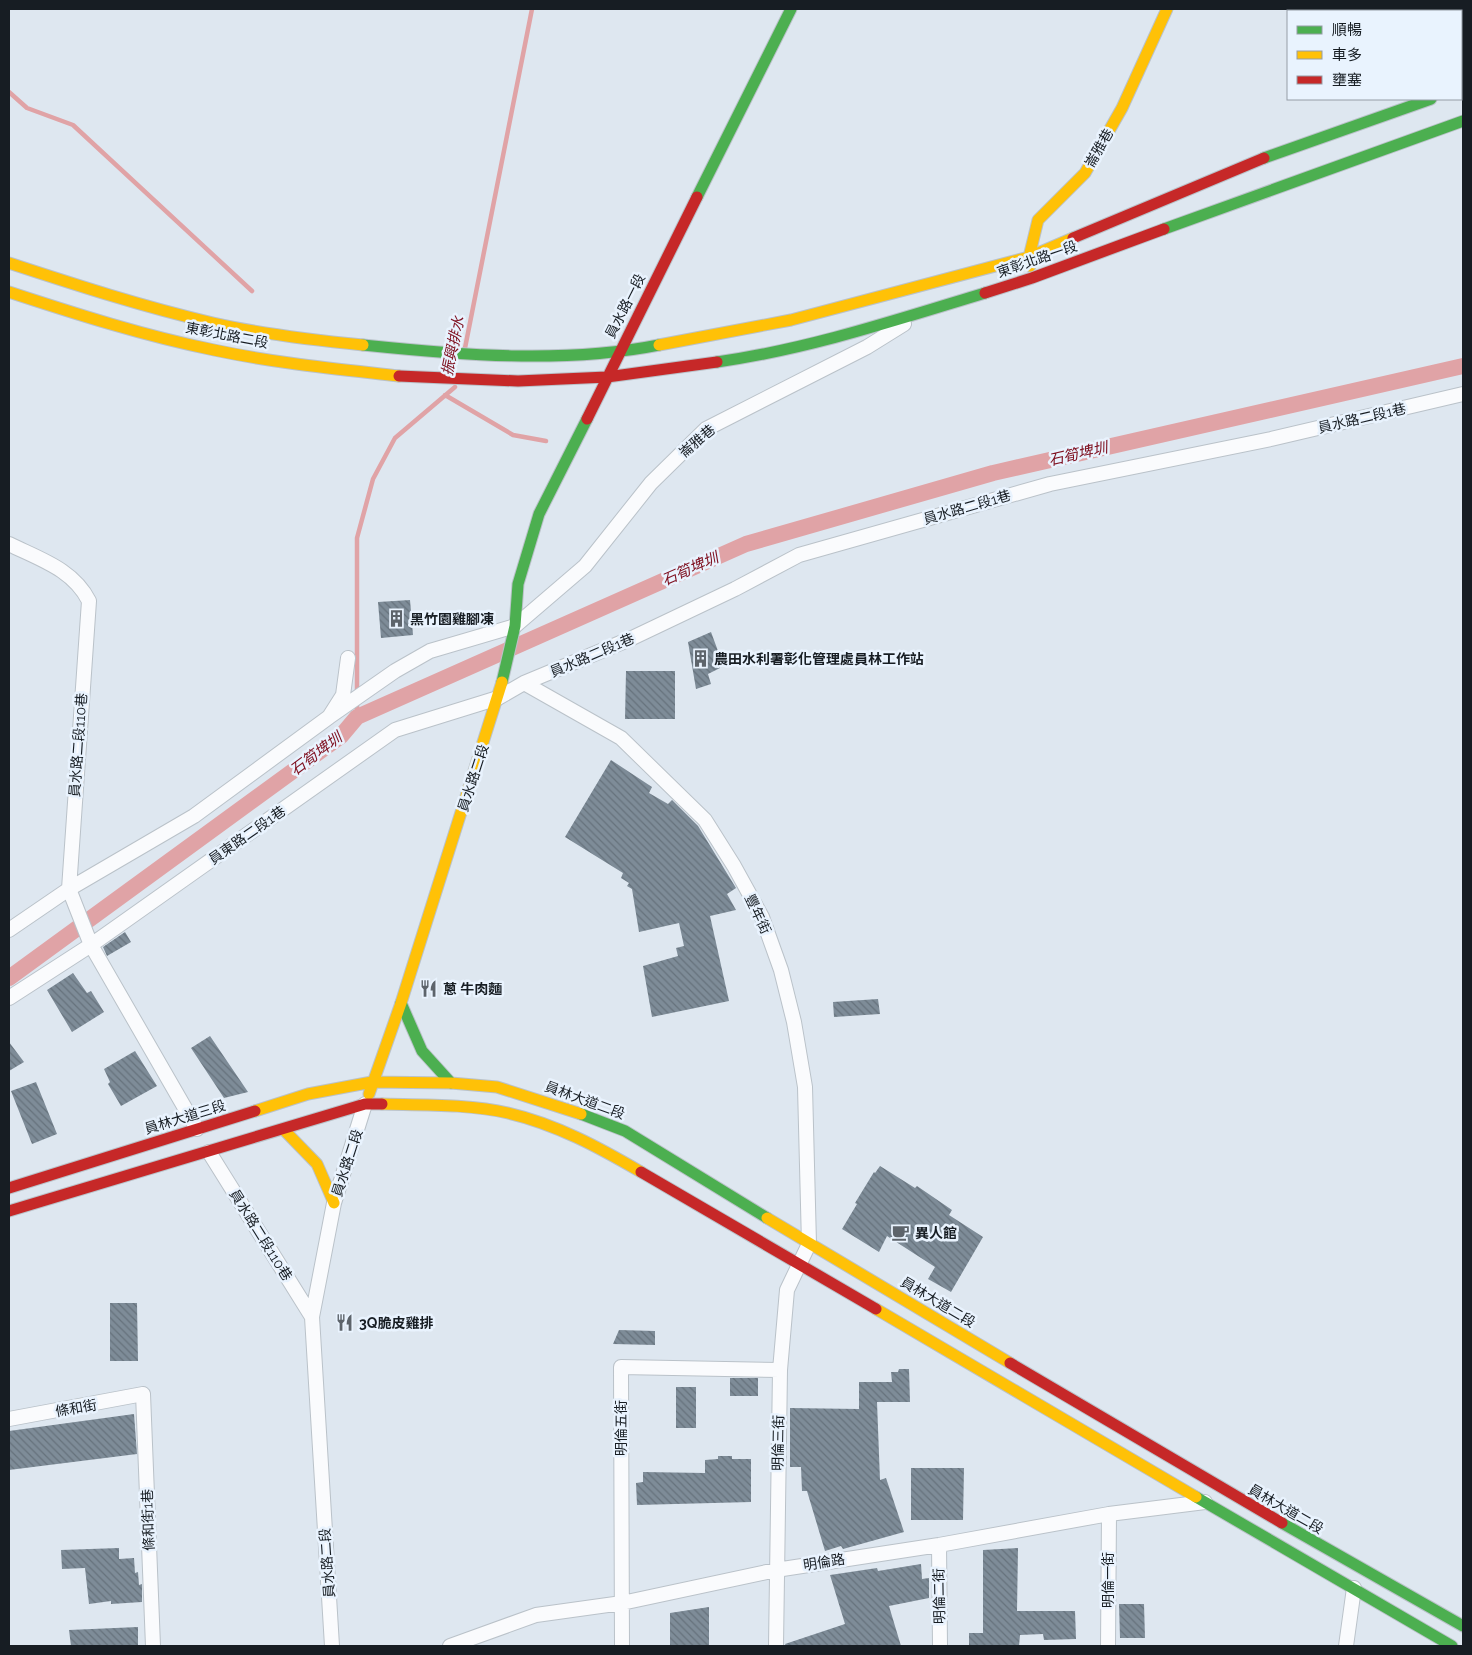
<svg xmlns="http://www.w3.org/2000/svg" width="1472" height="1655" font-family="Raleway,'Noto Sans TC',sans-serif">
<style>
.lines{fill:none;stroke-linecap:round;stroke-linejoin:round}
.stream{stroke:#e0a3a6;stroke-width:4.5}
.canal{stroke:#e0a3a6;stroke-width:16}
.building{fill:url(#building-back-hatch)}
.street-casing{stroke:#bac2c9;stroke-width:16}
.fast-casing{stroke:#bac2c9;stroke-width:13}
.slow-casing{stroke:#bac2c9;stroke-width:13}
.jam-casing{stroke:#bac2c9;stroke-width:13}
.street{stroke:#fafbfd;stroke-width:14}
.fast{stroke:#4caf50;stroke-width:11}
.slow{stroke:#ffc107;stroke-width:11}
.jam{stroke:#c62828;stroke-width:11}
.labels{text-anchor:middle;stroke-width:5;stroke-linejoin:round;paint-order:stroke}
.street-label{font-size:14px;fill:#171d23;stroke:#e9f3fe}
.poi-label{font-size:14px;font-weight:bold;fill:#171d23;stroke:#e9f3fe;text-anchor:start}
.water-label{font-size:15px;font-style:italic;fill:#801323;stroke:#e9f3fe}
</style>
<defs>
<pattern id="building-back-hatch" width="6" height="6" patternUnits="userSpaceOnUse" patternTransform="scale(1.25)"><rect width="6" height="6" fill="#7e8c98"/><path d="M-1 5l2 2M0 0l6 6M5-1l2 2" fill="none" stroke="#66727c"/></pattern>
</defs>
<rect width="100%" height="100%" fill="#dee7f0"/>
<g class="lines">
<path class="stream" d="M 9,92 L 27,108 L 73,125 L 252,291
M 465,348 L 532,9
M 445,395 L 513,435 L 546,441
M 357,693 L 357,538 L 373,479 L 395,438 L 455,387
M 357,701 L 357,717"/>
<path class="canal" d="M 9,978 L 341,736 L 357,717 L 746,544 L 993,473 L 1463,366"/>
</g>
<path class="building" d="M 410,600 L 413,635 L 381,638 L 378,602 Z
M 711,632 L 718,651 L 714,653 L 720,668 L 708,674 L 711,684 L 696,689 L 688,642 Z
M 626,671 L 675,671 L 675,719 L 625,719 Z
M 611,760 L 652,787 L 649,793 L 668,804 L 672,800 L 698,826 L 736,888 L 727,894 L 736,910 L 710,916 L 729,1001 L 652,1017 L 643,966 L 678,956 L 676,948 L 684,946 L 679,923 L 639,932 L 632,889 L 627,886 L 629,883 L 621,878 L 623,873 L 565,837 Z
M 125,932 L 131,942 L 107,956 L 103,947 Z
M 73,973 L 87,993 L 91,991 L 104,1012 L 72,1032 L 47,990 Z
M 878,999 L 880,1014 L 834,1017 L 833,1002 Z
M 210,1036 L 248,1092 L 224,1098 L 191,1048 Z
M 9,1042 L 24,1062 L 9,1071 Z
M 135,1051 L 157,1086 L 121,1106 L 108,1084 L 110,1082 L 104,1069 Z
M 36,1082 L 57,1134 L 32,1144 L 11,1091 Z
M 880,1166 L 915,1188 L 917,1186 L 952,1210 L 949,1215 L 983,1237 L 951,1292 L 928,1279 L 935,1267 L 887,1236 L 879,1252 L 842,1229 L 857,1204 L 855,1203 L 874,1172 L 875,1173 Z
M 110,1303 L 137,1303 L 138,1361 L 110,1361 Z
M 619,1330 L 655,1331 L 655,1345 L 613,1344 Z
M 899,1369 L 909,1369 L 910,1402 L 877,1402 L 880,1480 L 886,1478 L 904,1532 L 843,1549 L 841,1546 L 825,1551 L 807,1491 L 802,1491 L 801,1467 L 790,1467 L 790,1408 L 859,1409 L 859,1382 L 892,1382 L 891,1372 L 898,1372 Z
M 730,1378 L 758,1378 L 758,1396 L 730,1396 Z
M 676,1387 L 696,1387 L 696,1428 L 676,1428 Z
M 134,1414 L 137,1454 L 9,1470 L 9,1431 Z
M 718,1456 L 732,1456 L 732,1459 L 751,1459 L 751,1502 L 637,1505 L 636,1483 L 643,1482 L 643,1472 L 705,1473 L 705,1460 L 718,1459 Z
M 911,1468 L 964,1468 L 963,1520 L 911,1520 Z
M 119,1548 L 119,1559 L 134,1558 L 135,1573 L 138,1572 L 139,1585 L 142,1584 L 142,1602 L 111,1604 L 111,1601 L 89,1604 L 85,1568 L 62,1569 L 61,1550 Z
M 1018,1548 L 1017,1611 L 1075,1611 L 1076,1639 L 1044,1640 L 1043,1634 L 1020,1635 L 1019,1646 L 969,1646 L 969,1633 L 983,1633 L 983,1550 Z
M 921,1564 L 922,1579 L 929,1578 L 929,1598 L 889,1606 L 901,1646 L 786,1646 L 785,1644 L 845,1624 L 830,1575 L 877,1568 L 878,1571 Z
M 1119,1604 L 1144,1604 L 1145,1638 L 1120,1638 Z
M 709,1607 L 709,1646 L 670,1646 L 670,1613 Z
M 138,1627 L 138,1646 L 71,1646 L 69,1630 Z"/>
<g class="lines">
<defs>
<path id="street" d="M 9,544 C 39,559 73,569 89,601 L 69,889 L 91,945 L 197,1129
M 524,683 L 621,738 L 705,820 L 734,866 L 762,917 L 781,970 L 794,1022 L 805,1087 L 809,1244 L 787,1290 L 780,1370 L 776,1646
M 329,717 L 395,671 L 430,651 L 515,626 L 585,566 L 651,483 L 706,429 L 867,347 L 904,324
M 9,930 L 69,889 L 194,816 L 329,717 L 343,695 L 348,658
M 9,998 L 91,945 L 395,730 L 498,698 L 524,683 L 630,639 L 735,589 L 799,555 L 1050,484 L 1271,439 L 1463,394
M 209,1152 L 312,1317
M 9,1419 L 143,1394 L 153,1646
M 939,1545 L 940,1646
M 332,1646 L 312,1317 L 334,1203 L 365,1104
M 450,1646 L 536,1615 L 622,1603 L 776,1570 L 939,1545 L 1109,1514 L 1205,1502
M 622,1646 L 621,1367 L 780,1370
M 1108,1646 L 1109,1514
M 1346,1646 L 1354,1588"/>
<path id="fast" d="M 1461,89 L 1463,88
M 1264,158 L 1431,99
M 697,197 L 791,9
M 1164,229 L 1463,121
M 363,345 C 460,355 563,364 659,345
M 717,362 C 809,349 896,320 985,293
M 502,682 L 515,626 L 518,584 L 539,514 L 587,419
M 401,1003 L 422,1051 L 451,1083
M 581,1114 L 625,1131 L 767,1218
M 1196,1497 L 1452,1646
M 1282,1523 L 1463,1626"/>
<path id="slow" d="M 9,263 C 76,285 144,307 213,323 C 262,334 312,340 363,345
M 1030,266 L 1029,257 L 1038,220 L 1085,173 L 1122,108 L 1167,9
M 9,292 C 76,314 145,336 214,350 C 275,363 338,369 399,376
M 659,345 L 791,320 L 1029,257 L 1073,238
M 369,1094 L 401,1003 L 502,682
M 382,1104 C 420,1105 472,1104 508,1113 C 556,1124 600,1148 641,1172
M 255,1111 L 308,1094 L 372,1082 L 451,1083 L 497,1087 L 581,1114
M 284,1130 L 317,1164 L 334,1203
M 767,1218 L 1010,1363
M 876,1309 L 1196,1497"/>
<path id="jam" d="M 1073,238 L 1264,158
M 985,293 L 1032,278 L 1164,229
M 399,376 L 518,381 L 607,377 L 717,362
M 587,419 L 697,197
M 641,1172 L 876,1309
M 9,1188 L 255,1111
M 9,1211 L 365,1104 L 382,1104
M 1010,1363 L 1282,1523"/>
</defs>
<use href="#street" class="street-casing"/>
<use href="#fast" class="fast-casing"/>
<use href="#slow" class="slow-casing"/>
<use href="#jam" class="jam-casing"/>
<use href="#street" class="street"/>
<use href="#fast" class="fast"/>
<use href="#slow" class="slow"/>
<use href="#jam" class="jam"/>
</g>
<defs>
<symbol id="building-bare" viewBox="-9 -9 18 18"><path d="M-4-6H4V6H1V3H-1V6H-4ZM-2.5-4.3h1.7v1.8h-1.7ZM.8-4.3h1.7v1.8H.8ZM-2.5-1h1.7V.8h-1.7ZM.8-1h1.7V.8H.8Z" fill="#5d646b" stroke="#e9f3fe" stroke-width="2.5" paint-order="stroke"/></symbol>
<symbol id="restaurant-bare" viewBox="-9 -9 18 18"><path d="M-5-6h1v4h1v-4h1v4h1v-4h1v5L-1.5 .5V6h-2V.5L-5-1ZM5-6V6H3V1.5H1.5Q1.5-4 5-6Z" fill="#5d646b" stroke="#e9f3fe" stroke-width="2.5" paint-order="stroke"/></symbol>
<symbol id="cafe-bare" viewBox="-9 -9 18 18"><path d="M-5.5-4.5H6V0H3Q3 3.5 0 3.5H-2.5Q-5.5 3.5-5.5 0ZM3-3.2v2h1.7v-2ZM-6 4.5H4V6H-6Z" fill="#5d646b" stroke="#e9f3fe" stroke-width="2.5" paint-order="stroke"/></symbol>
</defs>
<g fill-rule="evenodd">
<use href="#building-bare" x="384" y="606" width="25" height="25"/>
<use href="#building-bare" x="688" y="646" width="25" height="25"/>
<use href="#restaurant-bare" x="416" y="976" width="25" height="25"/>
<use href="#cafe-bare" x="888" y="1220" width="25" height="25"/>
<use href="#restaurant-bare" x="332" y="1310" width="25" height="25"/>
</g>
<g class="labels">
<g class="street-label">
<text transform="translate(1099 148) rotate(-60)" y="5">崙雅巷</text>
<text transform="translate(1037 259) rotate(-19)" y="5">東彰北路一段</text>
<text transform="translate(625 306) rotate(-63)" y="5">員水路一段</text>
<text transform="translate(227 335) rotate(11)" y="5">東彰北路二段</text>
<text transform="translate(1362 418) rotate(-13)" y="5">員水路二段1巷</text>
<text transform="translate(697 441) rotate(-40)" y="5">崙雅巷</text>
<text transform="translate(967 507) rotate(-16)" y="5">員水路二段1巷</text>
<text transform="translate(592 655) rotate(-23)" y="5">員水路二段1巷</text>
<text transform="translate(78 745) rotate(-86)" y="5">員水路二段110巷</text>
<text transform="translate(473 778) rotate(-72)" y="5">員水路二段</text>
<text transform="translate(247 835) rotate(-35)" y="5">員東路二段1巷</text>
<text transform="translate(758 914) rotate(65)" y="5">豐年街</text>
<text transform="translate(585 1100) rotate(20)" y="5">員林大道二段</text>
<text transform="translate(185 1117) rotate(-17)" y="5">員林大道三段</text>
<text transform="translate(347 1163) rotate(-72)" y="5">員水路二段</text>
<text transform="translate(261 1235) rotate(58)" y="5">員水路二段110巷</text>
<text transform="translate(938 1302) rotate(31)" y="5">員林大道二段</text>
<text transform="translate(76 1408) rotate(-10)" y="5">條和街</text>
<text transform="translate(621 1428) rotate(-90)" y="5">明倫五街</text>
<text transform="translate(778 1443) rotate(-89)" y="5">明倫三街</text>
<text transform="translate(1286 1509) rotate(30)" y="5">員林大道二段</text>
<text transform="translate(148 1520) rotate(-92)" y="5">條和街1巷</text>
<text transform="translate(824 1562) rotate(-9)" y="5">明倫路</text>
<text transform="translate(327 1563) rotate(-94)" y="5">員水路二段</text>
<text transform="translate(1108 1580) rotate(-90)" y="5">明倫一街</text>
<text transform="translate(939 1596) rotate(-91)" y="5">明倫二街</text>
</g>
<g class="poi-label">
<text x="410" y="624">黑竹園雞腳凍</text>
<text x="714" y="664">農田水利署彰化管理處員林工作站</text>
<text x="443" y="994">蔥 牛肉麵</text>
<text x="915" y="1238">異人館</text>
<text x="359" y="1328">3Q脆皮雞排</text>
</g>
<g class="water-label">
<text transform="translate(453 346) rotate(-78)" y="5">振興排水</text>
<text transform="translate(1078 454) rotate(-13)" y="5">石筍埤圳</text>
<text transform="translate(690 569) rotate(-24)" y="5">石筍埤圳</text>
<text transform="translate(316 754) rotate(-37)" y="5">石筍埤圳</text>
</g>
</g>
<rect width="1472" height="1655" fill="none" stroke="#171d23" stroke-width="20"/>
<rect x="1287" y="10" width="175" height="90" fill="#e9f3fe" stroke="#959da6"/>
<rect x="1297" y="26" width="25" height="8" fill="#4caf50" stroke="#959da6"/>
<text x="1332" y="35" font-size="15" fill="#171d23">順暢</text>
<rect x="1297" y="51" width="25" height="8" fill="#ffc107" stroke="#959da6"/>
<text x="1332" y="60" font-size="15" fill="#171d23">車多</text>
<rect x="1297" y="76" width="25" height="8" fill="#c62828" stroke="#959da6"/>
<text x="1332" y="85" font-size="15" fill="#171d23">壅塞</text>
</svg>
